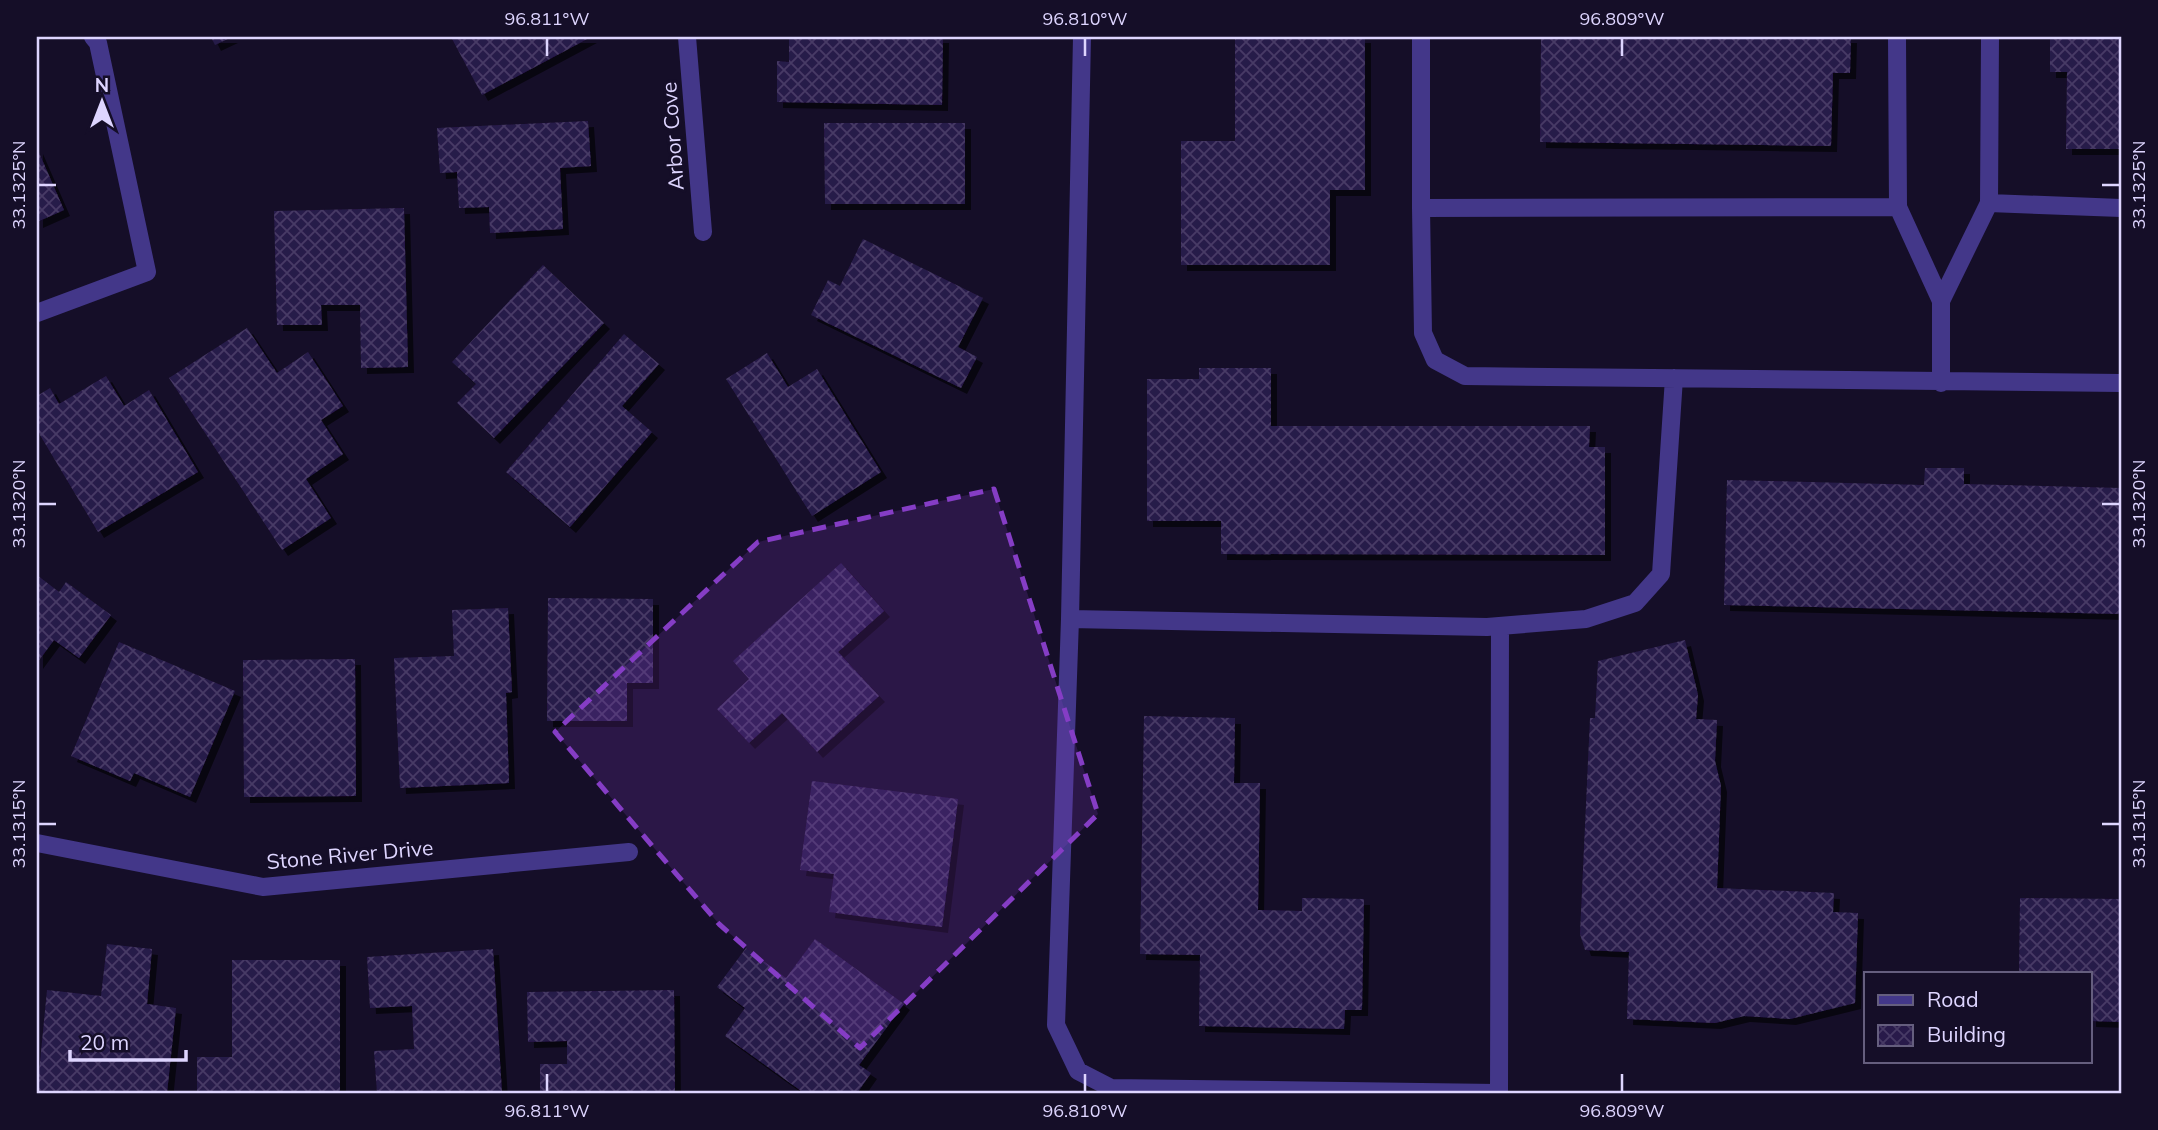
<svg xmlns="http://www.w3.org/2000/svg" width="2158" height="1130" font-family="Mulish,sans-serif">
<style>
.building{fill:url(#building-cross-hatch);filter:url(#shadow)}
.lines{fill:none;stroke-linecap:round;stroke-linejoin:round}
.minor{stroke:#433789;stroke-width:18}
.marked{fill:#853dc5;fill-opacity:0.2;stroke:#853dc5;stroke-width:5;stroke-dasharray:14 9;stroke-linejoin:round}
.ticks{fill:none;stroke:#ded5ff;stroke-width:2.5}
.labels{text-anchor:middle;stroke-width:6;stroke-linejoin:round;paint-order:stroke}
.street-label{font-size:21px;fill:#ded5ff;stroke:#150e28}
.neatline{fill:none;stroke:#ded5ff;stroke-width:2.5}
.ticks-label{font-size:18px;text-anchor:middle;fill:#ded5ff}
</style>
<defs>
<pattern id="building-cross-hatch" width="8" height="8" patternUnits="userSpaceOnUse" patternTransform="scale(1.75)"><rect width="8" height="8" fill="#281a4a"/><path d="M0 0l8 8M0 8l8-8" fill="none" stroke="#473a65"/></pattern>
<filter id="shadow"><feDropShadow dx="6" dy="6" stdDeviation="0" flood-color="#0009"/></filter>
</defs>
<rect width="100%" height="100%" fill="#150e28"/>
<path class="building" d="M 211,37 L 232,37 L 215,45 Z
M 451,37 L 591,37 L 482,95 Z
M 789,37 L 943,37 L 942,105 L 777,102 L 777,61 L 789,62 Z
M 1235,37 L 1365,37 L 1365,190 L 1330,190 L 1330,265 L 1181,265 L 1181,141 L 1235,141 Z
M 1851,37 L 1850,73 L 1833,73 L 1831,146 L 1540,142 L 1541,38 Z
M 2050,37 L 2121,37 L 2121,149 L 2066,149 L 2067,72 L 2050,72 Z
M 588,121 L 591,166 L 560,168 L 563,229 L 490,233 L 489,207 L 459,208 L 457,172 L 440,173 L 437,128 Z
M 824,123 L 965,123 L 965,204 L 825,204 Z
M 37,148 L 64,210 L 37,222 Z
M 404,208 L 408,367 L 361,368 L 360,305 L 321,305 L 322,325 L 277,325 L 274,211 Z
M 863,239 L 983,298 L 958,347 L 977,357 L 961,388 L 811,315 L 828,280 L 840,286 Z
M 543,265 L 604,323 L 494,438 L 457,403 L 476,384 L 452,362 Z
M 247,328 L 277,373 L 308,352 L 343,406 L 321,420 L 343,454 L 306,479 L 331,518 L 282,550 L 169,378 Z
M 624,334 L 659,364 L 622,406 L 652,432 L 570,527 L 506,472 Z
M 767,353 L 788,387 L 817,369 L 881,472 L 812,516 L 726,379 Z
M 1199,368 L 1271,368 L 1271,426 L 1590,426 L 1589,447 L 1605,447 L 1605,555 L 1221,554 L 1221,521 L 1147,521 L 1147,379 L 1199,379 Z
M 106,376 L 124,406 L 149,390 L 198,472 L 98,532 L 37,430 L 37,396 L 50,388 L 59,404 Z
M 1925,468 L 1964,468 L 1964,484 L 2121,488 L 2121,614 L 1724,605 L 1727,480 L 1924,485 Z
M 841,563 L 884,611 L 838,652 L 879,696 L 817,752 L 782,713 L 749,743 L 717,709 L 749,679 L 733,661 Z
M 37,575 L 59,592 L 66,582 L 111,615 L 79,658 L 54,640 L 37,663 Z
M 548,598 L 653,599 L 653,683 L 627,683 L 627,721 L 547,721 Z
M 508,608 L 512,692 L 506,693 L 509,783 L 400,788 L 394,658 L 454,656 L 452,610 Z
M 1685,640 L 1698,695 L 1696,719 L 1717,720 L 1715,761 L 1721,786 L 1717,888 L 1834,893 L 1833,912 L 1858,913 L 1855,1003 L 1790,1019 L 1744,1016 L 1715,1023 L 1627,1019 L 1629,952 L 1585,950 L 1580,934 L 1590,718 L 1595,718 L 1598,661 Z
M 119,642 L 235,691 L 190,797 L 134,773 L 130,781 L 71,756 Z
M 355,659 L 356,796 L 244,797 L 243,660 Z
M 1144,716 L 1235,718 L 1234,783 L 1260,783 L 1258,910 L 1302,911 L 1302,898 L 1364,899 L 1362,1010 L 1345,1010 L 1344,1029 L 1199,1026 L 1200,955 L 1140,954 Z
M 812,781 L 958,799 L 942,927 L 829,912 L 834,874 L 800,870 Z
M 2020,898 L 2121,899 L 2121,1022 L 2090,1021 L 2090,974 L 2019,974 Z
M 815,939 L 904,1004 L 859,1065 L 871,1073 L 857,1093 L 804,1093 L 725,1036 L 745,1008 L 717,987 L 746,948 L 786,978 Z
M 107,944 L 152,949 L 147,1004 L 176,1008 L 167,1093 L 37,1093 L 47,990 L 101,996 Z
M 493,949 L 502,1093 L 377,1093 L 374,1051 L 414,1049 L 412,1006 L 370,1008 L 367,957 Z
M 232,960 L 340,960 L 340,1093 L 197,1093 L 197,1057 L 232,1057 Z
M 674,990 L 675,1093 L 540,1093 L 540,1064 L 567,1064 L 567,1041 L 528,1042 L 527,992 Z"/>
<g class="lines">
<path class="minor" d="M 687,37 L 703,232
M 1082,37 L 1070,619 L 1056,1025 L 1078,1071 L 1111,1088 L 1497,1093
M 1421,37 L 1421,208 L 1898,207
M 1897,37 L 1898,207 L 1941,301 L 1989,203 L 1990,37
M 1989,203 L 2121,208
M 1421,208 L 1423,333 L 1435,360 L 1465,376 L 2121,383
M 1941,301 L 1941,383
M 37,313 L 147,272 L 98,43 L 93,37
M 1070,619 L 1487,627 L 1586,619 L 1635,603 L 1661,574 L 1674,378
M 37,843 L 263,887 L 629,852
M 1499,1093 L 1500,626"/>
</g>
<path class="marked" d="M 994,489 L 1098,814 L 860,1048 L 719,924 L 555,732 L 758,542 Z"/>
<path class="ticks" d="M 547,38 L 547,56M 1085,38 L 1085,56M 1622,38 L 1622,56M 38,185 L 56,185M 2102,185 L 2120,185M 38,504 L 56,504M 2102,504 L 2120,504M 38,824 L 56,824M 2102,824 L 2120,824M 547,1074 L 547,1092M 1085,1074 L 1085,1092M 1622,1074 L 1622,1092"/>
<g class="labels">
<g class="street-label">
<text transform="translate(673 136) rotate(-94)" y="7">Arbor Cove</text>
<text transform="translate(350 855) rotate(-5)" y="7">Stone River Drive</text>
</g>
</g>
<rect width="2158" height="1130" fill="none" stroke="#150e28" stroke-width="77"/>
<rect x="1864" y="972" width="228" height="91" fill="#150e28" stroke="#655e7e" stroke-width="2"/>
<rect x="1878" y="995" width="35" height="10" fill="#433789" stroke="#655e7e" stroke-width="2"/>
<text x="1927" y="1007" font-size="21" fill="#ded5ff">Road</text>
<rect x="1878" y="1025" width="35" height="21" fill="url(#building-cross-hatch)" stroke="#655e7e" stroke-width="2"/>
<text x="1927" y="1042" font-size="21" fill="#ded5ff">Building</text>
<g transform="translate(102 102)" stroke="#150e28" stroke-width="5" paint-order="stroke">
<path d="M0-5L12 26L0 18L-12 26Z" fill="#ded5ff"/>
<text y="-10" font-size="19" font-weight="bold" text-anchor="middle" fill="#ded5ff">N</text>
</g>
<path d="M70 1050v10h116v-10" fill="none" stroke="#ded5ff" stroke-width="3.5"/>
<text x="80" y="1050" font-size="21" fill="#ded5ff" stroke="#150e28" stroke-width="5" paint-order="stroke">20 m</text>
<rect x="38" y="38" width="2082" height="1054" class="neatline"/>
<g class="ticks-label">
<text x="547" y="25">96.811°W</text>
<text x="1085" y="25">96.810°W</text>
<text x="1622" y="25">96.809°W</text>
<text transform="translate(19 185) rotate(-90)" y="6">33.1325°N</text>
<text transform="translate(2139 185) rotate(-90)" y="6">33.1325°N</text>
<text transform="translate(19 504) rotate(-90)" y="6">33.1320°N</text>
<text transform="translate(2139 504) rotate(-90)" y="6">33.1320°N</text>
<text transform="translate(19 824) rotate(-90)" y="6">33.1315°N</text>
<text transform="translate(2139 824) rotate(-90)" y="6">33.1315°N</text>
<text x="547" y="1117">96.811°W</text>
<text x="1085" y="1117">96.810°W</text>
<text x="1622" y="1117">96.809°W</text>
</g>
</svg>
